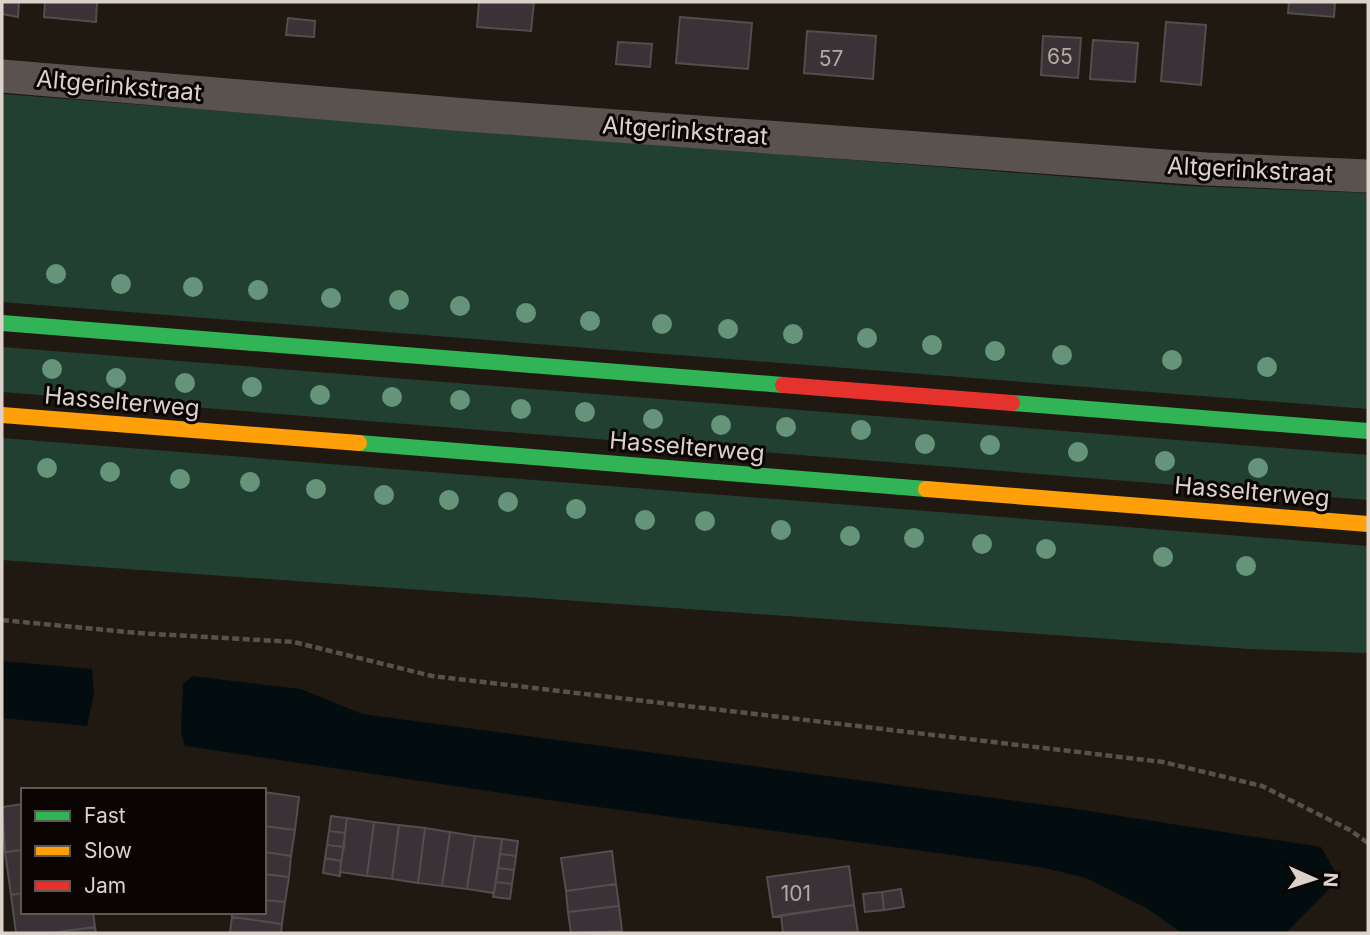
<svg xmlns="http://www.w3.org/2000/svg" width="1370" height="935" font-family="Inter,sans-serif">
<style>
.green{fill:#224032}
.water{fill:#030d0f}
.building{fill:#3a3237;stroke:#524d4e;stroke-width:2}
.lines{fill:none;stroke-linecap:round;stroke-linejoin:round}
.path{stroke:#57504d;stroke-width:4.5;stroke-dasharray:7 3.5;stroke-linecap:butt}
.street{stroke:#5a524e;stroke-width:33}
.fast{stroke:#30b455;stroke-width:16}
.slow{stroke:#ff9f0a;stroke-width:16}
.jam{stroke:#e5322d;stroke-width:16}
.tree{fill:#65947b}
.labels{text-anchor:middle;stroke-width:6;stroke-linejoin:round;paint-order:stroke}
.number-label{font-size:21px;fill:#b4aaa5}
.street-label{font-size:24px;fill:#dcd2ca;stroke:#0a0502}
</style>
<rect width="100%" height="100%" fill="#201912"/>
<path class="green" d="M 2,94 L 1187,186 L 1368,193 L 1368,409 L 2,302 Z
M 2,347 L 1368,455 L 1368,500 L 2,392 Z
M 2,438 L 1368,546 L 1368,653 L 1249,649 L 2,560 Z"/>
<path class="water" d="M 2,661 L 92,669 L 94,694 L 87,726 L 2,718 Z
M 192,676 L 301,689 L 362,714 L 1069,808 L 1321,847 L 1337,875 L 1329,889 L 1286,933 L 1182,933 L 1146,908 L 1086,878 L 1040,867 L 569,803 L 185,746 L 181,733 L 183,684 Z"/>
<path class="building" d="M 2,2 L 19,2 L 18,17 L 2,14 Z
M 45,2 L 97,2 L 96,22 L 44,17 Z
M 479,2 L 534,2 L 531,31 L 477,27 Z
M 1289,2 L 1335,2 L 1334,17 L 1288,13 Z
M 680,17 L 752,23 L 748,69 L 676,63 Z
M 288,18 L 315,21 L 314,37 L 286,35 Z
M 1166,22 L 1206,25 L 1201,85 L 1161,81 Z
M 807,31 L 876,36 L 873,79 L 804,73 Z
M 1043,36 L 1081,38 L 1078,78 L 1041,75 Z
M 1093,40 L 1138,43 L 1135,82 L 1090,79 Z
M 618,42 L 652,44 L 650,67 L 616,64 Z
M 264,792 L 299,797 L 295,830 L 264,826 Z
M 23,804 L 23,850 L 5,852 L 2,807 Z
M 331,816 L 347,818 L 345,833 L 329,831 Z
M 347,818 L 374,822 L 367,876 L 340,872 Z
M 374,822 L 399,825 L 392,879 L 367,876 Z
M 399,825 L 425,828 L 418,883 L 392,879 Z
M 264,826 L 295,830 L 291,856 L 264,852 Z
M 425,828 L 450,832 L 442,886 L 418,883 Z
M 329,831 L 345,833 L 344,847 L 327,845 Z
M 450,832 L 475,836 L 467,889 L 442,886 Z
M 475,836 L 502,839 L 494,893 L 467,889 Z
M 502,839 L 518,841 L 516,856 L 500,854 Z
M 327,845 L 344,847 L 341,861 L 325,858 Z
M 23,850 L 23,893 L 11,895 L 5,852 Z
M 612,851 L 616,884 L 566,891 L 561,858 Z
M 264,852 L 291,856 L 289,877 L 264,874 Z
M 500,854 L 516,856 L 514,870 L 498,868 Z
M 325,858 L 341,861 L 340,876 L 323,873 Z
M 849,866 L 854,905 L 773,917 L 767,877 Z
M 498,868 L 514,870 L 512,884 L 496,882 Z
M 264,874 L 289,877 L 285,902 L 264,900 Z
M 496,882 L 512,884 L 510,899 L 493,897 Z
M 616,884 L 619,906 L 568,912 L 566,891 Z
M 901,889 L 904,907 L 884,910 L 882,892 Z
M 882,892 L 884,910 L 865,912 L 863,894 Z
M 23,893 L 23,912 L 93,912 L 95,927 L 50,933 L 16,933 L 11,895 Z
M 264,900 L 285,902 L 282,924 L 232,917 L 232,912 L 264,912 Z
M 854,905 L 858,933 L 783,933 L 781,915 Z
M 619,906 L 622,931 L 571,933 L 568,912 Z
M 232,917 L 282,924 L 281,933 L 230,933 Z
M 95,927 L 96,933 L 50,933 Z"/>
<g class="lines">
<path class="path" d="M 2,620 L 137,633 L 294,642 L 432,676 L 1163,762 L 1262,786 L 1350,830 L 1368,843"/>
<path class="street" d="M 2,76 L 466,115 L 1206,169 L 1368,176"/>
<path class="fast" d="M 2,323 L 783,385
M 1012,403 L 1368,431
M 359,443 L 926,489"/>
<path class="slow" d="M 2,415 L 359,443
M 926,489 L 1368,524"/>
<path class="jam" d="M 783,385 L 1012,403"/>
</g>
<g class="tree">
<circle cx="56" cy="274" r="10"/>
<circle cx="121" cy="284" r="10"/>
<circle cx="193" cy="287" r="10"/>
<circle cx="258" cy="290" r="10"/>
<circle cx="331" cy="298" r="10"/>
<circle cx="399" cy="300" r="10"/>
<circle cx="460" cy="306" r="10"/>
<circle cx="526" cy="313" r="10"/>
<circle cx="590" cy="321" r="10"/>
<circle cx="662" cy="324" r="10"/>
<circle cx="728" cy="329" r="10"/>
<circle cx="793" cy="334" r="10"/>
<circle cx="867" cy="338" r="10"/>
<circle cx="932" cy="345" r="10"/>
<circle cx="995" cy="351" r="10"/>
<circle cx="1062" cy="355" r="10"/>
<circle cx="1172" cy="360" r="10"/>
<circle cx="1267" cy="367" r="10"/>
<circle cx="52" cy="369" r="10"/>
<circle cx="116" cy="378" r="10"/>
<circle cx="185" cy="383" r="10"/>
<circle cx="252" cy="387" r="10"/>
<circle cx="320" cy="395" r="10"/>
<circle cx="392" cy="397" r="10"/>
<circle cx="460" cy="400" r="10"/>
<circle cx="521" cy="409" r="10"/>
<circle cx="585" cy="412" r="10"/>
<circle cx="653" cy="419" r="10"/>
<circle cx="721" cy="425" r="10"/>
<circle cx="786" cy="427" r="10"/>
<circle cx="861" cy="430" r="10"/>
<circle cx="925" cy="444" r="10"/>
<circle cx="990" cy="445" r="10"/>
<circle cx="1078" cy="452" r="10"/>
<circle cx="1165" cy="461" r="10"/>
<circle cx="47" cy="468" r="10"/>
<circle cx="1258" cy="468" r="10"/>
<circle cx="110" cy="472" r="10"/>
<circle cx="180" cy="479" r="10"/>
<circle cx="250" cy="482" r="10"/>
<circle cx="316" cy="489" r="10"/>
<circle cx="384" cy="495" r="10"/>
<circle cx="449" cy="500" r="10"/>
<circle cx="508" cy="502" r="10"/>
<circle cx="576" cy="509" r="10"/>
<circle cx="645" cy="520" r="10"/>
<circle cx="705" cy="521" r="10"/>
<circle cx="781" cy="530" r="10"/>
<circle cx="850" cy="536" r="10"/>
<circle cx="914" cy="538" r="10"/>
<circle cx="982" cy="544" r="10"/>
<circle cx="1046" cy="549" r="10"/>
<circle cx="1163" cy="557" r="10"/>
<circle cx="1246" cy="566" r="10"/>
</g>
<g class="labels">
<g class="number-label">
<text x="1060" y="64">65</text>
<text x="831" y="66">57</text>
<text x="796" y="901">101</text>
</g>
<g class="street-label">
<text transform="translate(119 86) rotate(5)" y="8">Altgerinkstraat</text>
<text transform="translate(685 131) rotate(4)" y="8">Altgerinkstraat</text>
<text transform="translate(1250 170) rotate(3)" y="8">Altgerinkstraat</text>
<text transform="translate(122 402) rotate(5)" y="8">Hasselterweg</text>
<text transform="translate(687 447) rotate(5)" y="8">Hasselterweg</text>
<text transform="translate(1252 492) rotate(5)" y="8">Hasselterweg</text>
</g>
</g>
<rect width="1370" height="935" fill="none" stroke="#dcd2ca" stroke-width="7"/>
<rect x="21" y="788" width="245" height="126" fill="#0a0502" stroke="#5e5752" stroke-width="2"/>
<rect x="35" y="811" width="35" height="10" fill="#30b455" stroke="#5e5752" stroke-width="2"/>
<text x="84" y="823" font-size="21" fill="#dcd2ca">Fast</text>
<rect x="35" y="846" width="35" height="10" fill="#ff9f0a" stroke="#5e5752" stroke-width="2"/>
<text x="84" y="858" font-size="21" fill="#dcd2ca">Slow</text>
<rect x="35" y="881" width="35" height="10" fill="#e5322d" stroke="#5e5752" stroke-width="2"/>
<text x="84" y="893" font-size="21" fill="#dcd2ca">Jam</text>
<g transform="translate(1314 879) rotate(93)" stroke="#0a0502" stroke-width="5" paint-order="stroke">
<path d="M0-5L12 26L0 18L-12 26Z" fill="#dcd2ca"/>
<text y="-10" font-size="19" font-weight="bold" text-anchor="middle" fill="#dcd2ca">N</text>
</g>
</svg>
